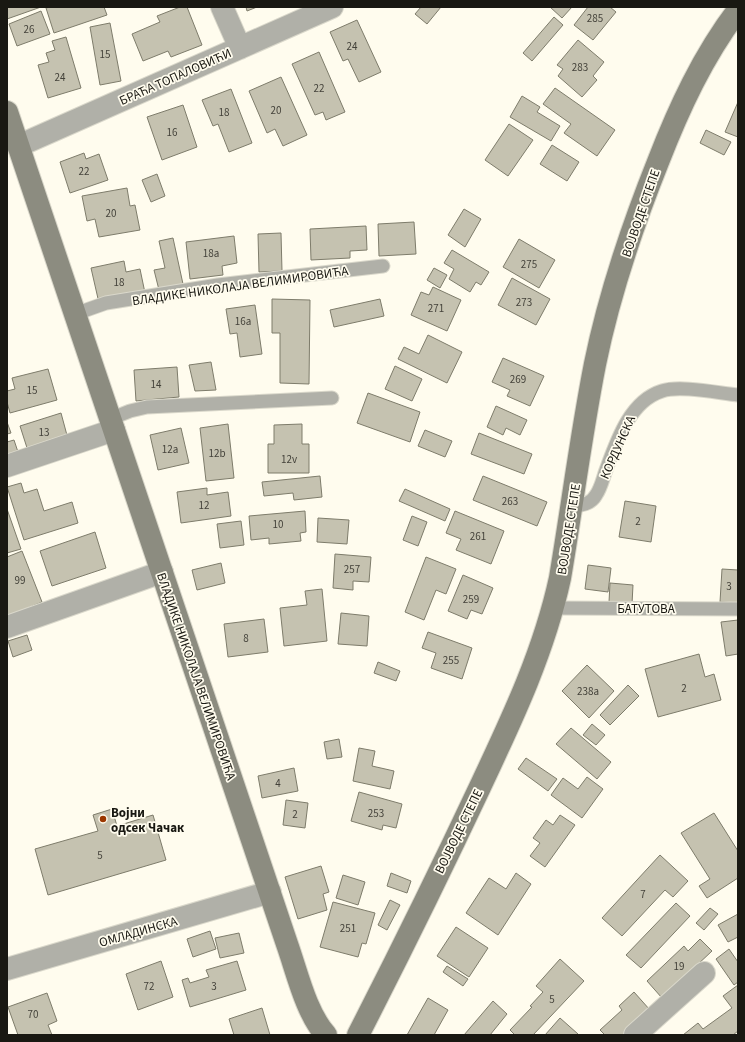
<svg xmlns="http://www.w3.org/2000/svg" width="745" height="1042" font-family="'Source Sans 3',sans-serif">
<style>
.building{fill:#c5c2b0;stroke:#7e7c6b}
.lines{fill:none;stroke-linecap:round;stroke-linejoin:round}
.lane-casing{stroke:#dad8cb;stroke-width:15}
.street-casing{stroke:#dad8cb;stroke-width:24}
.secondary-casing{stroke:#dad8cb;stroke-width:24}
.lane{stroke:#b0b0a8;stroke-width:13}
.street{stroke:#b0b0a8;stroke-width:22}
.secondary{stroke:#8c8c80;stroke-width:22}
.poi-dot{fill:#9b3700;stroke:#fffcee;stroke-width:1.5}
.labels{text-anchor:middle;stroke-width:3.5;stroke-linejoin:round;paint-order:stroke}
.number-label{font-size:11px;fill:#44423a}
.street-label{font-size:13px;fill:#191812;stroke:#fffcee}
.poi-label{font-size:13px;font-weight:bold;fill:#191812;stroke:#fffcee;text-anchor:start}
</style>
<rect width="100%" height="100%" fill="#fffcee"/>
<path class="building" d="M 7,7 L 41,7 L 7,19 Z
M 50,7 L 104,7 L 107,15 L 54,33 L 46,8 Z
M 180,7 L 187,7 L 202,45 L 171,57 L 168,51 L 143,61 L 132,34 L 160,22 L 157,16 Z
M 246,7 L 257,7 L 247,11 Z
M 421,7 L 441,7 L 427,24 L 415,14 Z
M 550,7 L 572,7 L 562,18 Z
M 588,7 L 610,7 L 616,12 L 593,40 L 574,25 Z
M 41,11 L 50,34 L 17,46 L 9,24 Z
M 554,17 L 563,25 L 532,61 L 523,53 Z
M 357,20 L 381,72 L 359,82 L 348,59 L 343,61 L 330,32 Z
M 110,23 L 121,81 L 100,85 L 90,27 Z
M 66,37 L 81,88 L 48,98 L 38,65 L 49,62 L 46,53 L 55,50 L 52,41 Z
M 578,40 L 604,62 L 593,76 L 597,80 L 582,97 L 558,76 L 563,69 L 557,65 Z
M 319,52 L 345,112 L 326,120 L 323,112 L 315,115 L 292,64 Z
M 281,77 L 307,135 L 283,146 L 275,129 L 267,133 L 249,91 Z
M 555,88 L 615,130 L 597,156 L 564,133 L 571,124 L 543,104 Z
M 231,89 L 252,143 L 229,152 L 218,124 L 213,126 L 202,100 Z
M 522,96 L 540,107 L 537,112 L 560,126 L 551,141 L 510,117 Z
M 738,102 L 738,137 L 725,132 Z
M 183,105 L 197,147 L 162,160 L 147,117 Z
M 509,124 L 533,140 L 508,176 L 485,160 Z
M 706,130 L 731,142 L 724,155 L 700,143 Z
M 552,145 L 579,162 L 567,181 L 540,164 Z
M 84,153 L 86,159 L 99,154 L 108,180 L 70,193 L 60,162 Z
M 157,174 L 165,196 L 151,202 L 142,180 Z
M 127,188 L 130,206 L 135,205 L 140,230 L 99,237 L 95,219 L 87,221 L 82,196 Z
M 464,209 L 481,219 L 465,247 L 448,235 Z
M 414,222 L 416,254 L 379,256 L 378,224 Z
M 366,226 L 367,250 L 350,251 L 350,258 L 311,260 L 310,229 Z
M 281,233 L 282,271 L 259,272 L 258,234 Z
M 234,236 L 237,263 L 222,266 L 223,275 L 190,279 L 186,242 Z
M 173,238 L 183,284 L 159,290 L 154,270 L 165,268 L 159,241 Z
M 519,239 L 555,260 L 539,288 L 503,267 Z
M 452,250 L 489,272 L 481,285 L 476,282 L 470,292 L 449,279 L 454,269 L 444,263 Z
M 124,261 L 126,272 L 140,269 L 145,293 L 99,303 L 91,268 Z
M 434,268 L 447,275 L 440,288 L 427,280 Z
M 512,278 L 550,299 L 536,325 L 498,305 Z
M 433,287 L 461,300 L 447,331 L 411,315 L 421,292 L 429,295 Z
M 272,299 L 310,300 L 309,384 L 280,383 L 280,333 L 272,333 Z
M 380,299 L 384,316 L 334,327 L 330,310 Z
M 255,305 L 262,354 L 240,357 L 237,333 L 230,334 L 226,309 Z
M 428,335 L 462,352 L 447,383 L 398,359 L 404,347 L 419,354 Z
M 503,358 L 544,376 L 530,406 L 507,396 L 510,390 L 492,382 Z
M 211,362 L 216,390 L 195,391 L 189,365 Z
M 395,366 L 422,379 L 412,401 L 385,389 Z
M 177,367 L 179,397 L 136,401 L 134,370 Z
M 48,369 L 57,400 L 10,413 L 7,402 L 7,391 L 15,389 L 12,378 Z
M 368,393 L 420,412 L 410,442 L 357,423 Z
M 496,406 L 527,420 L 520,435 L 506,428 L 503,435 L 487,427 Z
M 61,413 L 68,439 L 28,451 L 20,426 Z
M 7,422 L 11,433 L 7,434 Z
M 228,424 L 234,478 L 206,481 L 200,428 Z
M 302,424 L 302,444 L 309,444 L 309,473 L 268,473 L 268,444 L 274,444 L 274,425 Z
M 181,428 L 189,463 L 158,470 L 150,435 Z
M 425,430 L 452,441 L 445,457 L 418,446 Z
M 479,433 L 532,454 L 524,474 L 471,454 Z
M 14,440 L 19,455 L 7,459 L 7,442 Z
M 320,476 L 322,497 L 294,500 L 293,493 L 264,496 L 262,482 Z
M 483,476 L 547,502 L 537,526 L 473,500 Z
M 21,483 L 24,493 L 37,489 L 44,511 L 72,502 L 78,523 L 24,540 L 7,487 Z
M 207,488 L 207,495 L 228,492 L 231,516 L 181,523 L 177,492 Z
M 405,489 L 450,509 L 445,521 L 399,501 Z
M 625,501 L 656,506 L 651,542 L 619,537 Z
M 7,509 L 21,549 L 7,553 Z
M 305,511 L 306,532 L 300,533 L 301,541 L 269,544 L 269,538 L 251,540 L 249,516 Z
M 455,511 L 504,531 L 491,564 L 456,550 L 461,539 L 446,533 Z
M 412,516 L 427,522 L 418,546 L 403,540 Z
M 318,518 L 349,520 L 347,544 L 317,542 Z
M 241,521 L 244,545 L 220,548 L 217,524 Z
M 95,532 L 106,568 L 52,586 L 40,551 Z
M 22,551 L 42,602 L 7,617 L 7,557 Z
M 335,554 L 371,557 L 369,582 L 353,581 L 353,590 L 333,588 Z
M 426,557 L 456,569 L 446,594 L 436,590 L 424,620 L 405,612 Z
M 221,563 L 225,583 L 197,590 L 192,570 Z
M 588,565 L 611,568 L 608,592 L 585,589 Z
M 722,569 L 738,570 L 738,603 L 720,602 Z
M 463,575 L 493,588 L 482,614 L 471,610 L 467,619 L 448,611 Z
M 610,583 L 633,585 L 632,604 L 609,602 Z
M 322,589 L 327,641 L 284,646 L 280,608 L 307,605 L 305,591 Z
M 341,613 L 369,616 L 367,646 L 338,644 Z
M 264,619 L 268,652 L 228,657 L 224,624 Z
M 738,620 L 738,654 L 726,656 L 721,622 Z
M 428,632 L 472,648 L 462,679 L 431,668 L 436,653 L 422,648 Z
M 27,635 L 32,650 L 13,657 L 8,641 Z
M 699,654 L 705,677 L 714,674 L 721,700 L 658,717 L 645,669 Z
M 378,662 L 400,671 L 396,681 L 374,673 Z
M 587,665 L 614,691 L 589,718 L 562,691 Z
M 628,685 L 639,696 L 610,725 L 600,715 Z
M 592,724 L 605,735 L 596,745 L 583,735 Z
M 571,728 L 611,762 L 597,779 L 556,744 Z
M 339,739 L 342,757 L 327,759 L 324,742 Z
M 359,748 L 375,751 L 372,766 L 394,771 L 390,789 L 353,781 Z
M 526,758 L 557,779 L 548,791 L 518,769 Z
M 294,768 L 298,791 L 262,798 L 258,776 Z
M 587,777 L 603,789 L 582,818 L 551,795 L 563,778 L 578,789 Z
M 359,792 L 402,804 L 396,828 L 383,825 L 382,830 L 351,821 Z
M 286,800 L 308,803 L 305,828 L 283,825 Z
M 112,809 L 117,826 L 153,815 L 166,860 L 48,895 L 35,849 L 98,831 L 93,815 Z
M 714,813 L 738,851 L 738,878 L 707,898 L 699,886 L 710,879 L 681,833 Z
M 560,815 L 575,825 L 545,867 L 530,856 L 540,843 L 533,838 L 546,820 L 553,825 Z
M 660,855 L 688,881 L 673,897 L 665,890 L 622,936 L 602,918 Z
M 321,866 L 329,892 L 323,894 L 327,910 L 298,919 L 285,877 Z
M 391,873 L 411,881 L 407,893 L 387,886 Z
M 516,873 L 531,884 L 498,935 L 466,913 L 489,878 L 506,889 Z
M 343,875 L 365,882 L 358,905 L 336,898 Z
M 390,900 L 400,905 L 387,930 L 378,925 Z
M 333,902 L 375,913 L 366,944 L 362,943 L 358,957 L 320,947 Z
M 676,903 L 690,916 L 641,968 L 626,955 Z
M 710,908 L 718,914 L 704,930 L 696,923 Z
M 738,914 L 738,937 L 728,942 L 718,925 Z
M 456,927 L 488,948 L 469,977 L 437,956 Z
M 210,931 L 216,949 L 193,957 L 187,939 Z
M 239,933 L 244,953 L 220,958 L 215,938 Z
M 700,939 L 712,951 L 662,998 L 647,981 L 684,946 L 688,951 Z
M 729,949 L 738,962 L 738,982 L 734,985 L 716,959 Z
M 560,959 L 584,981 L 533,1035 L 515,1035 L 510,1030 L 532,1007 L 530,1006 L 543,992 L 536,986 Z
M 161,961 L 173,997 L 138,1010 L 126,974 Z
M 237,961 L 246,990 L 190,1007 L 182,980 L 188,978 L 190,983 L 209,977 L 206,970 Z
M 447,966 L 468,979 L 463,986 L 443,972 Z
M 738,985 L 738,1031 L 733,1035 L 683,1035 L 698,1023 L 703,1029 L 732,1008 L 723,996 Z
M 634,992 L 650,1010 L 623,1035 L 605,1035 L 600,1030 L 622,1010 L 619,1006 Z
M 47,993 L 57,1021 L 48,1025 L 52,1035 L 18,1035 L 8,1007 Z
M 428,998 L 448,1010 L 434,1035 L 407,1035 Z
M 493,1001 L 507,1014 L 490,1035 L 464,1035 Z
M 262,1008 L 270,1035 L 234,1035 L 229,1019 Z
M 560,1018 L 578,1034 L 577,1035 L 545,1035 Z"/>
<g class="lines">
<defs>
<path id="lane" d="M 75,314 L 106,303 L 218,285 L 383,266
M 110,419 L 130,411 L 147,407 L 332,398
M 572,505 C 581,506 591,504 596,495 C 601,488 603,478 606,470 C 617,440 630,401 662,391 C 680,385 718,393 738,395
M 554,608 L 738,609"/>
<path id="street" d="M 222,7 L 240,48
M 18,146 L 332,7
M 7,466 L 114,430
M 7,627 L 162,572
M 7,969 L 270,892
M 635,1035 L 704,973"/>
<path id="secondary" d="M 7,112 L 287,944 C 297,972 306,1013 326,1035
M 358,1035 C 400,953 441,870 480,787 C 512,719 544,652 560,578 C 572,507 581,435 595,364 C 609,295 632,227 658,162 C 679,108 703,56 738,10"/>
</defs>
<use href="#lane" class="lane-casing"/>
<use href="#street" class="street-casing"/>
<use href="#secondary" class="secondary-casing"/>
<use href="#lane" class="lane"/>
<use href="#street" class="street"/>
<use href="#secondary" class="secondary"/>
</g>
<circle class="poi-dot" cx="103" cy="819" r="4"/>
<g class="labels">
<g class="number-label">
<text x="595" y="22">285</text>
<text x="29" y="33">26</text>
<text x="352" y="50">24</text>
<text x="105" y="58">15</text>
<text x="580" y="71">283</text>
<text x="60" y="81">24</text>
<text x="319" y="92">22</text>
<text x="276" y="114">20</text>
<text x="224" y="116">18</text>
<text x="172" y="136">16</text>
<text x="84" y="175">22</text>
<text x="111" y="217">20</text>
<text x="211" y="257">18a</text>
<text x="529" y="268">275</text>
<text x="119" y="286">18</text>
<text x="524" y="306">273</text>
<text x="436" y="312">271</text>
<text x="243" y="325">16a</text>
<text x="518" y="383">269</text>
<text x="156" y="388">14</text>
<text x="32" y="394">15</text>
<text x="44" y="436">13</text>
<text x="170" y="453">12a</text>
<text x="217" y="457">12b</text>
<text x="289" y="463">12v</text>
<text x="510" y="505">263</text>
<text x="204" y="509">12</text>
<text x="638" y="525">2</text>
<text x="278" y="528">10</text>
<text x="478" y="540">261</text>
<text x="352" y="573">257</text>
<text x="20" y="584">99</text>
<text x="729" y="590">3</text>
<text x="471" y="603">259</text>
<text x="246" y="642">8</text>
<text x="451" y="664">255</text>
<text x="684" y="692">2</text>
<text x="588" y="695">238a</text>
<text x="278" y="787">4</text>
<text x="376" y="817">253</text>
<text x="295" y="818">2</text>
<text x="100" y="859">5</text>
<text x="643" y="898">7</text>
<text x="348" y="932">251</text>
<text x="679" y="970">19</text>
<text x="149" y="990">72</text>
<text x="214" y="990">3</text>
<text x="552" y="1003">5</text>
<text x="33" y="1018">70</text>
</g>
<g class="street-label">
<text transform="translate(175 76) rotate(-24)" y="5">БРАЋА ТОПАЛОВИЋИ</text>
<text transform="translate(640 213) rotate(-71)" y="5">ВОЈВОДЕ СТЕПЕ</text>
<text transform="translate(240 285) rotate(-8)" y="5">ВЛАДИКЕ НИКОЛАЈА ВЕЛИМИРОВИЋА</text>
<text transform="translate(617 447) rotate(-66)" y="5">КОРДУНСКА</text>
<text transform="translate(568 529) rotate(-81)" y="5">ВОЈВОДЕ СТЕПЕ</text>
<text x="646" y="613">БАТУТОВА</text>
<text transform="translate(197 676) rotate(71)" y="5">ВЛАДИКЕ НИКОЛАЈА ВЕЛИМИРОВИЋА</text>
<text transform="translate(458 831) rotate(-64)" y="5">ВОЈВОДЕ СТЕПЕ</text>
<text transform="translate(138 931) rotate(-16)" y="5">ОМЛАДИНСКА</text>
</g>
<g class="poi-label">
<text x="111" y="817">Војни<tspan x="111" dy="15">одсек Чачак</tspan></text>
</g>
</g>
<rect width="745" height="1042" fill="none" stroke="#191812" stroke-width="16"/>
</svg>
